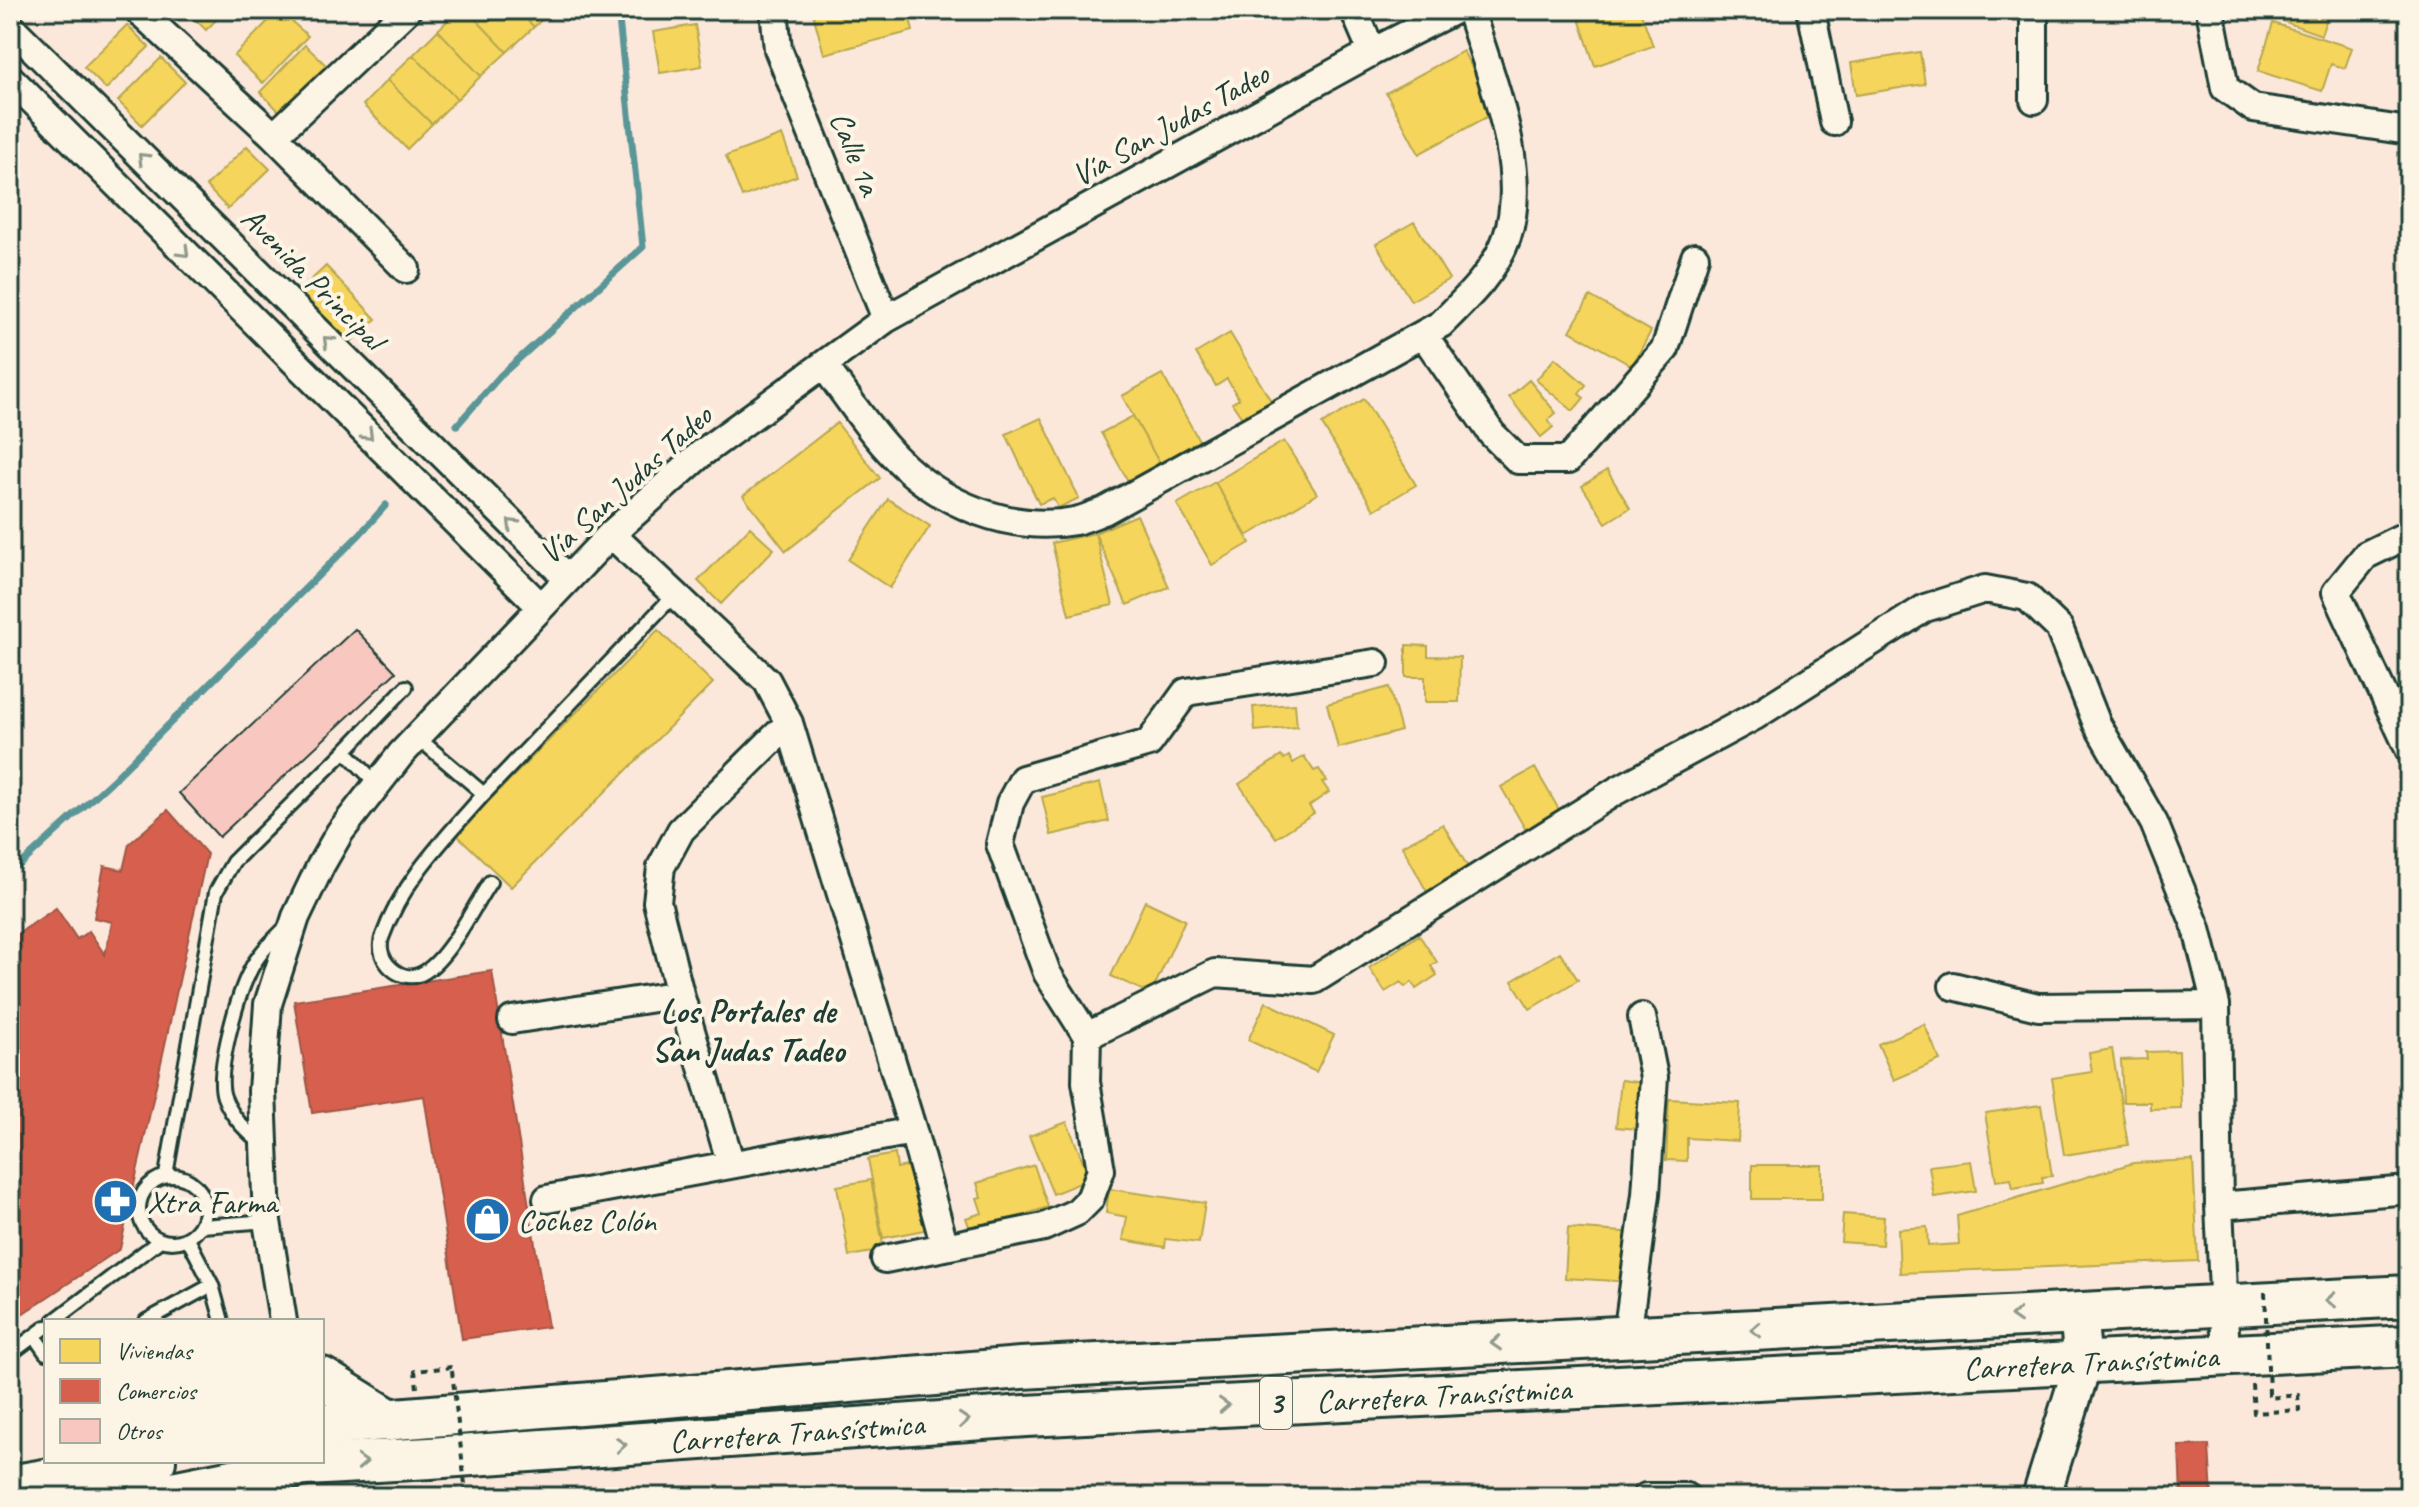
<svg xmlns="http://www.w3.org/2000/svg" width="2419" height="1507" font-family="Caveat,sans-serif">
<style>
.homes{fill:#f6d55c;stroke:#b6a750;stroke-width:2}
.shops{fill:#d6604d;stroke:#9f5646;stroke-width:2}
.lines{fill:none;stroke-linecap:round;stroke-linejoin:round}
.stream{stroke:#5a9698;stroke-width:7}
.building{fill:#f8c8c0;stroke:#1f3d34;stroke-width:2}
.lane-casing{stroke:#1f3d34;stroke-width:18}
.street-casing{stroke:#1f3d34;stroke-width:32}
.secondary-casing{stroke:#1f3d34;stroke-width:42}
.primary-casing{stroke:#1f3d34;stroke-width:46}
.path{stroke:#1f3d34;stroke-width:4;stroke-dasharray:6 6;stroke-linecap:butt}
.lane{stroke:#fcf5e5;stroke-width:12}
.street{stroke:#fcf5e5;stroke-width:26}
.secondary{stroke:#fcf5e5;stroke-width:36}
.primary{stroke:#fcf5e5;stroke-width:40}
.path-bridge{stroke:#1f3d34;stroke-width:4;stroke-dasharray:6 6;stroke-linecap:butt}
.oneway{stroke:#8e998c}
.labels{text-anchor:middle;stroke-width:8;stroke-linejoin:round;paint-order:stroke}
.shield{fill:#fcf5e5;stroke:#617469;stroke-width:2}
.shield-label{font-size:30px;font-weight:bold;fill:#1f3d34}
.street-label{font-size:32px;fill:#1f3d34;stroke:#fcf5e5}
.poi-label{font-size:32px;fill:#1f3d34;stroke:#fcf5e5;text-anchor:start}
.neighbourhood-label{font-size:34px;font-weight:bold;fill:#1f3d34;stroke:#fcf5e5}
</style>
<rect width="100%" height="100%" fill="#fbe8da"/>
<filter id="ink" filterUnits="userSpaceOnUse"><feTurbulence type="fractalNoise" baseFrequency=".0125" numOctaves="2"/><feDisplacementMap in="SourceGraphic" scale="16" xChannelSelector="R" yChannelSelector="G"/><feConvolveMatrix kernelMatrix="1 2 1 2 8 2 1 2 1" color-interpolation-filters="sRGB"/></filter>
<g filter="url(#ink)">
<path class="homes" d="M 186,10 L 226,10 L 206,30 Z
M 279,10 L 308,36 L 263,83 L 234,56 Z
M 458,10 L 467,10 L 507,52 L 481,76 L 438,30 Z
M 467,10 L 518,10 L 534,27 L 507,52 Z
M 518,10 L 552,10 L 534,27 Z
M 812,10 L 908,10 L 913,31 L 824,54 Z
M 1576,10 L 1640,10 L 1653,46 L 1595,66 Z
M 2268,10 L 2330,10 L 2321,35 L 2266,15 Z
M 2273,23 L 2352,48 L 2345,68 L 2331,64 L 2322,91 L 2258,71 Z
M 127,25 L 149,47 L 106,89 L 84,67 Z
M 695,25 L 702,66 L 660,73 L 653,32 Z
M 438,30 L 481,76 L 457,99 L 413,55 Z
M 305,45 L 329,68 L 283,115 L 260,92 Z
M 1463,51 L 1496,112 L 1419,154 L 1386,93 Z
M 1920,52 L 1925,84 L 1856,95 L 1851,63 Z
M 413,55 L 457,99 L 432,124 L 387,80 Z
M 161,58 L 185,82 L 142,125 L 118,101 Z
M 387,80 L 432,124 L 407,149 L 363,105 Z
M 782,135 L 797,176 L 742,197 L 726,156 Z
M 247,146 L 270,169 L 228,209 L 206,186 Z
M 1414,222 L 1449,279 L 1411,301 L 1376,244 Z
M 326,266 L 376,319 L 346,346 L 297,293 Z
M 1590,296 L 1651,331 L 1632,366 L 1570,331 Z
M 1230,333 L 1271,401 L 1242,418 L 1232,403 L 1239,399 L 1227,379 L 1216,386 L 1196,353 Z
M 1555,358 L 1586,385 L 1579,394 L 1584,398 L 1573,411 L 1536,380 Z
M 1162,374 L 1200,442 L 1160,464 L 1122,396 Z
M 1529,380 L 1556,413 L 1548,420 L 1553,427 L 1541,437 L 1509,397 Z
M 1364,399 L 1416,485 L 1374,510 L 1322,424 Z
M 1133,416 L 1160,464 L 1128,481 L 1101,433 Z
M 1041,418 L 1079,498 L 1058,508 L 1053,498 L 1039,504 L 1006,434 Z
M 837,423 L 880,478 L 786,551 L 743,496 Z
M 1284,441 L 1317,494 L 1247,536 L 1215,482 Z
M 1607,470 L 1630,508 L 1606,523 L 1582,486 Z
M 1215,482 L 1250,543 L 1212,565 L 1177,504 Z
M 888,499 L 930,526 L 890,588 L 848,560 Z
M 1137,515 L 1169,587 L 1127,605 L 1095,533 Z
M 750,527 L 774,549 L 721,604 L 698,581 Z
M 1095,533 L 1113,605 L 1069,615 L 1052,543 Z
M 658,630 L 713,683 L 511,887 L 456,834 Z
M 1406,645 L 1428,646 L 1428,656 L 1460,657 L 1459,702 L 1425,702 L 1425,677 L 1406,677 Z
M 1389,687 L 1401,731 L 1338,748 L 1327,704 Z
M 1295,704 L 1297,727 L 1255,731 L 1253,707 Z
M 1281,756 L 1284,759 L 1289,756 L 1293,763 L 1304,756 L 1314,771 L 1319,769 L 1327,781 L 1322,782 L 1329,792 L 1309,806 L 1314,813 L 1276,838 L 1239,784 Z
M 1535,768 L 1561,813 L 1527,832 L 1501,787 Z
M 1100,783 L 1109,821 L 1051,835 L 1042,797 Z
M 1443,824 L 1469,869 L 1427,892 L 1402,846 Z
M 1145,901 L 1185,920 L 1151,994 L 1111,976 Z
M 1419,935 L 1437,962 L 1431,966 L 1437,975 L 1416,989 L 1412,982 L 1405,987 L 1401,982 L 1385,992 L 1369,968 Z
M 1560,952 L 1578,980 L 1530,1009 L 1512,981 Z
M 1266,1002 L 1334,1035 L 1316,1072 L 1248,1040 Z
M 1924,1024 L 1940,1060 L 1894,1080 L 1878,1044 Z
M 2407,1025 L 2409,1025 L 2409,1095 L 2401,1095 L 2400,1055 L 2408,1055 Z
M 2112,1049 L 2128,1145 L 2064,1155 L 2052,1078 L 2092,1072 L 2089,1053 Z
M 2179,1051 L 2181,1108 L 2150,1109 L 2150,1102 L 2123,1102 L 2121,1060 L 2147,1059 L 2146,1052 Z
M 1621,1080 L 1652,1084 L 1647,1130 L 1616,1127 Z
M 1669,1099 L 1740,1103 L 1738,1141 L 1687,1138 L 1687,1161 L 1666,1160 Z
M 2041,1105 L 2052,1176 L 2042,1177 L 2043,1183 L 2013,1188 L 2011,1179 L 1996,1181 L 1985,1113 Z
M 1067,1122 L 1090,1179 L 1053,1194 L 1029,1136 Z
M 895,1154 L 897,1168 L 917,1164 L 929,1229 L 883,1238 L 868,1159 Z
M 2193,1160 L 2198,1261 L 1900,1273 L 1898,1229 L 1927,1227 L 1928,1246 L 1959,1244 L 1957,1216 L 2133,1163 Z
M 1971,1161 L 1976,1191 L 1934,1197 L 1929,1166 Z
M 1034,1165 L 1048,1207 L 971,1232 L 966,1218 L 982,1213 L 977,1198 L 981,1197 L 977,1183 Z
M 1752,1165 L 1822,1165 L 1822,1199 L 1752,1199 Z
M 871,1180 L 884,1250 L 849,1256 L 837,1186 Z
M 1109,1189 L 1205,1203 L 1199,1243 L 1166,1239 L 1165,1247 L 1123,1240 L 1127,1217 L 1106,1213 Z
M 1843,1214 L 1884,1217 L 1882,1245 L 1841,1242 Z
M 1568,1228 L 1637,1233 L 1633,1282 L 1565,1278 Z"/>
<path class="shops" d="M 168,810 L 207,854 L 120,1249 L 10,1322 L 10,939 L 56,908 L 77,939 L 89,931 L 105,955 L 112,922 L 94,918 L 104,866 L 123,870 L 129,844 Z
M 492,971 L 548,1327 L 462,1339 L 424,1096 L 312,1113 L 294,1001 Z
M 2209,1445 L 2212,1497 L 2181,1497 L 2179,1446 Z"/>
<g class="lines">
<path class="stream" d="M 457,425 L 501,375 L 643,247 L 618,10
M 10,870 L 21,864 L 114,779 L 360,534 L 386,505"/>
</g>
<path class="building" d="M 355,629 L 396,672 L 219,837 L 179,793 Z"/>
<g class="lines">
<defs>
<path id="lane" d="M 417,737 L 484,794 L 675,594
M 345,751 L 406,687
M 484,794 C 445,838 402,881 382,938 C 375,960 400,984 421,974 C 448,961 473,907 490,882
M 263,1145 C 246,1131 232,1118 224,1097 C 215,1073 238,994 250,971 C 258,954 272,941 285,928
M 166,1175 L 216,892 L 233,862 L 345,751 L 377,784
M139 1209a33 33 0 1 1 66 0a33 33 0 1 1-66 0Z
M 202,1226 L 267,1221
M 188,1239 L 212,1285
M 54,1321 L 159,1241
M 146,1321 L 212,1285 L 222,1321
M 34,1336 L 46,1353
M 10,1354 L 46,1327"/>
<path id="street" d="M 138,10 L 274,136 L 406,269
M 774,10 L 778,49 L 886,319
M 1354,10 L 1372,52
M 1811,10 L 1834,122
M 2034,10 L 2034,100
M 2210,10 L 2225,88 L 2253,108 L 2409,131
M 10,26 L 568,579
M 10,78 L 541,607
M 274,136 L 407,10
M 1423,334 L 1492,434 L 1518,460 L 1568,460 L 1665,349 L 1695,257
M 824,366 C 847,396 869,431 896,458 C 941,504 1010,533 1075,521 C 1085,519 1095,514 1104,511 L 1441,324 C 1467,298 1495,272 1507,237 C 1530,169 1490,76 1470,10
M 611,534 L 767,681 L 789,723 L 913,1131 L 945,1247
M 2409,534 L 2366,555 L 2336,592 L 2409,749
M 1953,986 L 2038,1007 L 2216,1005
M 512,1020 L 680,994
M 1087,1036 L 1047,973 L 1000,844 L 1010,803 L 1023,779 L 1149,743 L 1186,692 L 1375,663
M 731,1164 L 680,994 L 657,902 L 661,867 L 681,830 L 789,723
M 547,1199 L 913,1131
M 2219,1206 L 2409,1190
M 885,1259 L 1044,1227 L 1077,1212 L 1090,1199 L 1101,1170 L 1086,1082 L 1087,1036 L 1215,973 L 1314,980 L 1616,791 L 1755,716 L 1925,608 L 1985,589 L 2027,597 L 2059,628 L 2097,724 L 2154,823 L 2197,929 L 2216,1005 L 2219,1206 L 2226,1355
M 283,1321 L 267,1221 L 262,1091 L 268,1004 L 296,917 L 321,865 L 340,832 L 401,754 L 611,534 L 702,453 L 886,319 L 1372,52 L 1455,10
M 1627,1336 L 1646,1194 L 1654,1077 L 1642,1017
M 1646,1497 L 1686,1497"/>
<path id="secondary" d="M 2041,1497 L 2083,1363 L 2078,1313"/>
<g id="primary">
<path d="M 322,1378 L 390,1420"/>
<path d="M 322,1425 L 1021,1368 L 2409,1296"/>
<path d="M 10,1486 L 155,1461"/>
<path id="s1" d="M 147,1497 L 307,1465 L 430,1458 L 1026,1416 L 2409,1346"/>
</g>
</defs>
<use href="#lane" class="lane-casing"/>
<use href="#street" class="street-casing"/>
<use href="#secondary" class="secondary-casing"/>
<use href="#primary" class="primary-casing"/>
<path class="path" d="M 2252,1384 L 2254,1413 L 2299,1410 L 2298,1395 L 2269,1398 L 2269,1393
M 417,1388 L 415,1371 L 452,1367 L 452,1371
M 434,1487 L 435,1493 L 465,1490 L 465,1488"/>
<use href="#lane" class="lane"/>
<use href="#street" class="street"/>
<use href="#secondary" class="secondary"/>
<use href="#primary" class="primary"/>
<path class="path-bridge" d="M 2265,1292 L 2269,1393
M 452,1371 L 465,1485"/>
</g>
<defs><path id="oneway-chevron" d="M-2-3.5L2.5 0L-2 3.5" fill="none" stroke-width="1.6" stroke-linecap="round" stroke-linejoin="round" transform="scale(2)"/></defs>
<g class="oneway">
<use href="#oneway-chevron" transform="translate(143 158) rotate(-135)"/>
<use href="#oneway-chevron" transform="translate(184 252) rotate(45)"/>
<use href="#oneway-chevron" transform="translate(328 341) rotate(-135)"/>
<use href="#oneway-chevron" transform="translate(368 435) rotate(45)"/>
<use href="#oneway-chevron" transform="translate(512 524) rotate(-135)"/>
<use href="#oneway-chevron" transform="translate(2331 1300) rotate(177)"/>
<use href="#oneway-chevron" transform="translate(2016 1316) rotate(177)"/>
<use href="#oneway-chevron" transform="translate(1756 1330) rotate(177)"/>
<use href="#oneway-chevron" transform="translate(1496 1343) rotate(177)"/>
<use href="#oneway-chevron" transform="translate(1224 1405) rotate(-3)"/>
<use href="#oneway-chevron" transform="translate(964 1420) rotate(-4)"/>
<use href="#oneway-chevron" transform="translate(621 1445) rotate(-4)"/>
<use href="#oneway-chevron" transform="translate(362 1462) rotate(-3)"/>
</g>
</g>
<defs>
<symbol id="pharmacy-disc" viewBox="-11 -11 22 22"><circle r="9.5" fill="#1f6fb2" stroke="#fcf5e5"/><path d="M-2-6h4v4h4v4h-4v4h-4v-4h-4v-4h4Z" fill="#fff"/></symbol>
<symbol id="shop-disc" viewBox="-11 -11 22 22"><circle r="9.5" fill="#1f6fb2" stroke="#fcf5e5"/><path d="M-5-2.5h2.3a2.7 3.5 0 0 1 5.4 0H5L5.5 6h-11ZM-1.5-2.5h3a1.5 2.3 0 0 0-3 0Z" fill="#fff"/></symbol>
</defs>
<g fill-rule="evenodd">
<use href="#pharmacy-disc" x="90" y="1176" width="51" height="51"/>
<use href="#shop-disc" x="462" y="1194" width="51" height="51"/>
</g>
<g class="labels">
<rect class="shield" x="1260" y="1377" width="32" height="52" rx="6"/>
<g class="shield-label">
<text x="1276" y="1413">3</text>
</g>
<g class="street-label">
<text transform="translate(1170 124) rotate(-29)" y="11">Vía San Judas Tadeo</text>
<text transform="translate(856 153) rotate(68)" y="11">Calle 1a</text>
<text transform="translate(313 278) rotate(45)" y="11">Avenida Principal</text>
<text transform="translate(625 484) rotate(-42)" y="11">Vía San Judas Tadeo</text>
<text dy="11" stroke="none"><textPath href="#s1" startOffset="1950">Carretera Transístmica</textPath></text>
<text dy="11" stroke="none"><textPath href="#s1" startOffset="1302">Carretera Transístmica</textPath></text>
<text dy="11" stroke="none"><textPath href="#s1" startOffset="654">Carretera Transístmica</textPath></text>
</g>
<g class="poi-label">
<text x="147" y="1213">Xtra Farma</text>
<text x="518" y="1231">Cochez Colón</text>
</g>
<g class="neighbourhood-label">
<text x="748" y="1022">Los Portales de<tspan x="748" dy="39">San Judas Tadeo</tspan></text>
</g>
</g>
<rect width="2419" height="1507" fill="none" stroke="#fcf5e5" stroke-width="40"/>
<rect x="20" y="20" width="2379" height="1467" fill="none" stroke="#1f3d34" stroke-width="3" filter="url(#ink)"/>
<rect x="44" y="1319" width="280" height="144" fill="#fcf5e5" stroke="#a4ab9e" stroke-width="2"/>
<rect x="60" y="1339" width="40" height="24" fill="#f6d55c" stroke="#a4ab9e" stroke-width="2"/>
<text x="116" y="1359" font-size="24" fill="#1f3d34">Viviendas</text>
<rect x="60" y="1379" width="40" height="24" fill="#d6604d" stroke="#a4ab9e" stroke-width="2"/>
<text x="116" y="1399" font-size="24" fill="#1f3d34">Comercios</text>
<rect x="60" y="1419" width="40" height="24" fill="#f8c8c0" stroke="#a4ab9e" stroke-width="2"/>
<text x="116" y="1439" font-size="24" fill="#1f3d34">Otros</text>
</svg>
